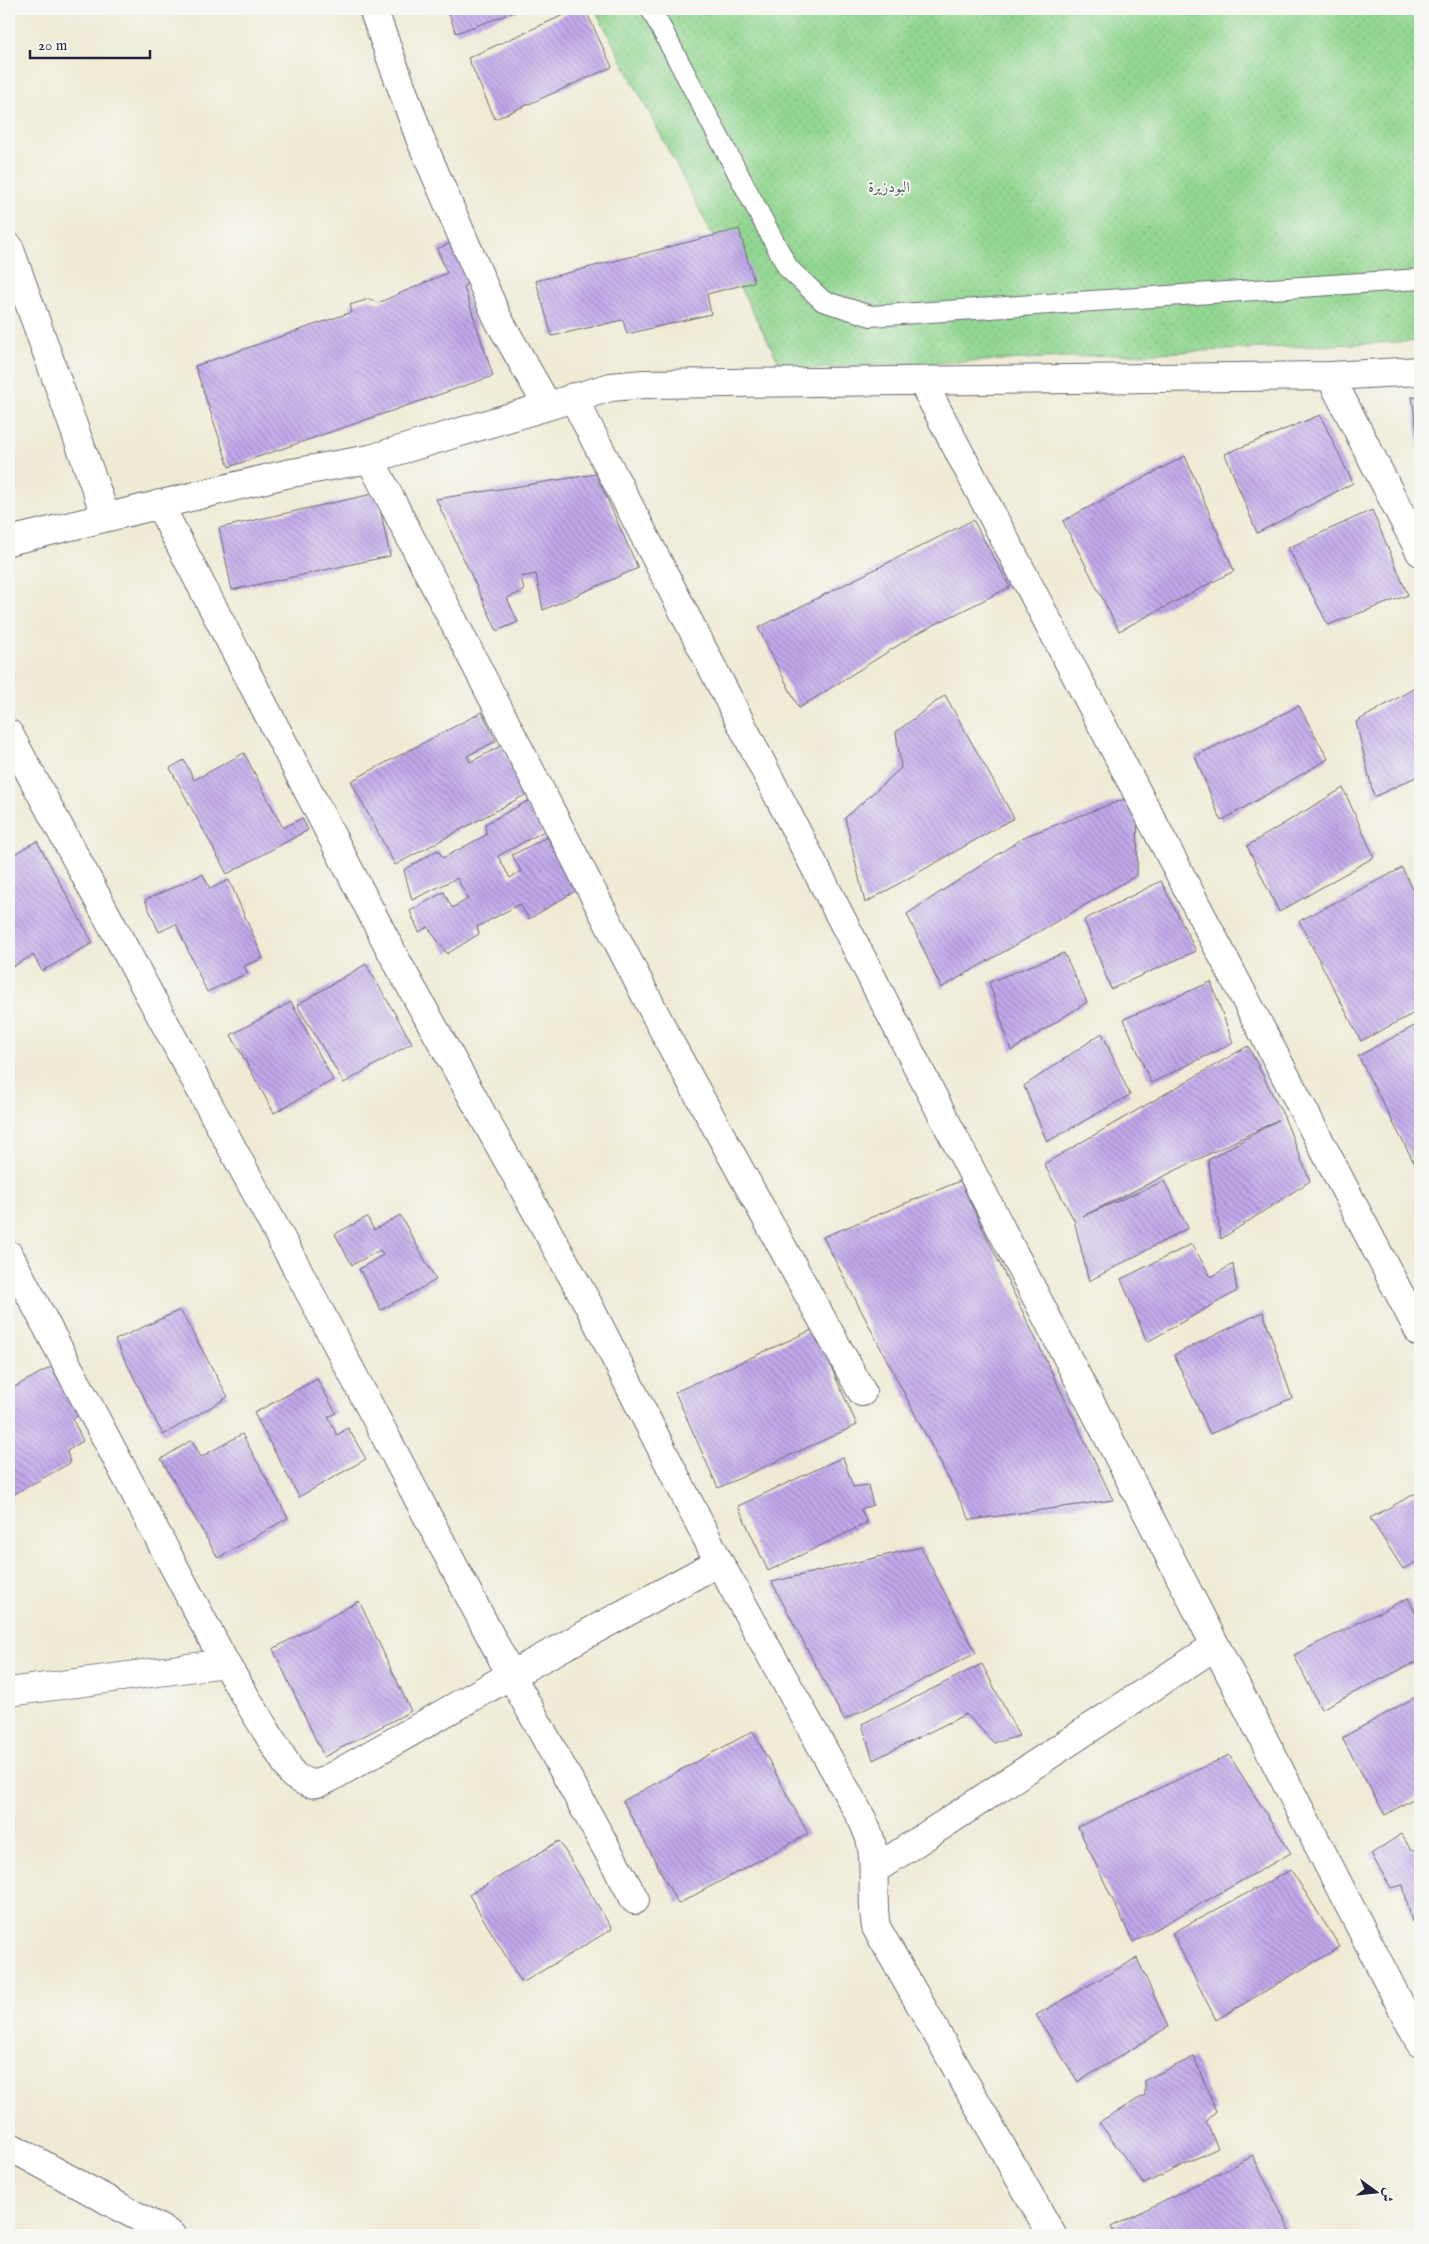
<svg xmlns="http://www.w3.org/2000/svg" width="1429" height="2244" font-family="'IM FELL English',Amiri,serif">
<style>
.park{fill:url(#park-dots);stroke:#5a7c66}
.building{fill:url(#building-back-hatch)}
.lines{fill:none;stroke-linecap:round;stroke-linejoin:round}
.service-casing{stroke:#696871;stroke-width:22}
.minor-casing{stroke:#696871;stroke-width:30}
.service{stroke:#fff;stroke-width:20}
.minor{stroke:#fff;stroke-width:28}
.labels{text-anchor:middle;stroke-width:4;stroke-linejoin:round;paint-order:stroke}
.park-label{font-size:15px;fill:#435854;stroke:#f6f6f2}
</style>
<defs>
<pattern id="park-dots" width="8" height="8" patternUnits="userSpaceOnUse" patternTransform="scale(1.25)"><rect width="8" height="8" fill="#91d690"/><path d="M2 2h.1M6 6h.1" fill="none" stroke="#7db77d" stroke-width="1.8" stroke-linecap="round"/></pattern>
<pattern id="building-back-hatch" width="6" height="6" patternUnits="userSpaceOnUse" patternTransform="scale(1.25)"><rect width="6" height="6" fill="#c0a8ea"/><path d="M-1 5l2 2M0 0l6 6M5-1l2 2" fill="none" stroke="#9c88bf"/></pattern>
</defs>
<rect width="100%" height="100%" fill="#f6f6f2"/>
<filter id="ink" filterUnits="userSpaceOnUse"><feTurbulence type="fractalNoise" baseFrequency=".02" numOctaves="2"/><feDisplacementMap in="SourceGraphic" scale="10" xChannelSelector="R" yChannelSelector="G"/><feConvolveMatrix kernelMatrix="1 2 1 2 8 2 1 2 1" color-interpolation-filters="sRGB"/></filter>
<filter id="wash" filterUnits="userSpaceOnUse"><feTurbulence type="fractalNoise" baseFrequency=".0096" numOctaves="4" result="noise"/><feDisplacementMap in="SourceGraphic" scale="20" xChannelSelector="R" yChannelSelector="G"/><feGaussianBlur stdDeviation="1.12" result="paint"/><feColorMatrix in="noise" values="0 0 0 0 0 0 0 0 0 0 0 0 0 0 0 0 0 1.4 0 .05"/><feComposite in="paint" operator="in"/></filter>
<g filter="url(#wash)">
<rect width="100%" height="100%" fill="#eeead4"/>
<path class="park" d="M 595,9 L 1420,9 L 1420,341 L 783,370 Z"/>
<g id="blocks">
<path class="building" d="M 447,9 L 523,9 L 456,33 Z
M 577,9 L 585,9 L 612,67 L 495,119 L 468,58 Z
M 739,229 L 754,282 L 707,294 L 711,314 L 627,334 L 623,320 L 552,336 L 536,281 Z
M 455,241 L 471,277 L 464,287 L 493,376 L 229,467 L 195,366 L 352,312 L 350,305 L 369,299 L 378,303 L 447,273 L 437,249 Z
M 1412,397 L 1420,398 L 1420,446 L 1419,447 Z
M 1320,415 L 1353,483 L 1257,533 L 1225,454 Z
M 1185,456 L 1234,571 L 1119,631 L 1063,521 Z
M 596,474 L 638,568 L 543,610 L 536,574 L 521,577 L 524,591 L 507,598 L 518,622 L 497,631 L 436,499 Z
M 377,493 L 390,556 L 232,590 L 219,528 Z
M 1372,510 L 1408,595 L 1328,625 L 1288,548 Z
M 973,520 L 1010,587 L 916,634 L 799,708 L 758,628 Z
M 1420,685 L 1420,775 L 1374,797 L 1356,722 Z
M 945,695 L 1014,818 L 865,903 L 845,818 L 901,768 L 896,732 Z
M 1299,706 L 1328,759 L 1221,821 L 1195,756 Z
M 482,712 L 496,741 L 467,756 L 470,762 L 501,746 L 527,794 L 395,865 L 351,781 Z
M 244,753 L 283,828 L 302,818 L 308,830 L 227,874 L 170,768 L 184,760 L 194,780 Z
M 1343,788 L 1374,857 L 1279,912 L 1247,846 Z
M 1138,794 L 1137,875 L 941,988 L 907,914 L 1026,836 Z
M 530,800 L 546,830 L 498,856 L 510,878 L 521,871 L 512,855 L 547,837 L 577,890 L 529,919 L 520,904 L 477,927 L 479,934 L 447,954 L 428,927 L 419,932 L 410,911 L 444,892 L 452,908 L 468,899 L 457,878 L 412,900 L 404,870 L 438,850 L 443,858 L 486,835 L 485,824 Z
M 37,841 L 93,943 L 42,971 L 33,955 L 9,969 L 9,857 Z
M 1402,868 L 1420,903 L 1420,1010 L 1361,1041 L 1299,921 Z
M 203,874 L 210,889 L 229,880 L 263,958 L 244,966 L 248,973 L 207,992 L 176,924 L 159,932 L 145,900 Z
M 1161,881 L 1196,951 L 1111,989 L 1084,920 Z
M 1064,953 L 1087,1002 L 1011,1051 L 989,982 Z
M 366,964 L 412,1043 L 344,1083 L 297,1005 Z
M 1211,982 L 1233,1043 L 1151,1083 L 1124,1019 Z
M 291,1002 L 333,1080 L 274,1113 L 231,1035 Z
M 1420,1023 L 1420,1174 L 1358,1056 Z
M 1102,1033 L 1130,1095 L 1047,1142 L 1024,1086 Z
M 1248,1046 L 1284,1117 L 1310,1181 L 1221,1239 L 1208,1160 L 1278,1120 L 1083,1216 L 1164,1181 L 1188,1228 L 1089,1281 L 1074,1220 L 1044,1164 Z
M 960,1181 L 1113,1500 L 970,1520 L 823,1237 Z
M 400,1215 L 436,1280 L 381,1310 L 359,1269 L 383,1255 L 380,1250 L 352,1265 L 335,1234 L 367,1217 L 374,1230 Z
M 1192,1244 L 1211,1277 L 1233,1264 L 1237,1291 L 1147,1342 L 1121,1279 Z
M 180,1310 L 228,1397 L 163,1435 L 115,1340 Z
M 1263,1312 L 1292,1398 L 1210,1434 L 1174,1355 Z
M 814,1329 L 857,1425 L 718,1488 L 675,1392 Z
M 51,1367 L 79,1414 L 73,1420 L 83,1441 L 67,1451 L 70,1463 L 9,1497 L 9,1390 Z
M 317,1379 L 336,1413 L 328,1417 L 337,1435 L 348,1428 L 366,1459 L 299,1497 L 254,1413 Z
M 242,1434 L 288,1518 L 218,1558 L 161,1459 L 192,1440 L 201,1457 Z
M 843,1457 L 853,1487 L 868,1485 L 873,1505 L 861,1509 L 867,1523 L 768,1571 L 738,1506 Z
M 1420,1491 L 1420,1560 L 1403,1569 L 1370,1518 Z
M 921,1547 L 976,1653 L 844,1720 L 772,1582 Z
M 1408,1598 L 1420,1622 L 1420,1660 L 1321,1709 L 1294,1655 Z
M 359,1601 L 411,1711 L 324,1757 L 273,1649 Z
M 982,1664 L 1019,1736 L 994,1743 L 966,1714 L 873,1760 L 862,1724 Z
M 1417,1696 L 1420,1702 L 1420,1795 L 1385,1815 L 1342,1738 Z
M 753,1731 L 808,1834 L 678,1904 L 623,1801 Z
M 1229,1755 L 1291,1853 L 1133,1942 L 1078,1827 Z
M 1401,1834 L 1411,1850 L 1420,1850 L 1420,1919 L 1412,1922 L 1403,1885 L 1391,1888 L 1371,1854 Z
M 559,1841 L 612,1929 L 522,1983 L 469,1895 Z
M 1291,1870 L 1340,1947 L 1216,2020 L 1172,1933 Z
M 1137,1958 L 1168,2027 L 1078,2082 L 1036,2015 Z
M 1194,2057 L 1216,2111 L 1206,2122 L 1218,2148 L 1144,2184 L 1099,2122 L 1145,2095 L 1145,2080 Z
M 1253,2156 L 1292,2235 L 1115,2235 L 1111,2227 Z"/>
</g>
</g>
<g filter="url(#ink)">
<use href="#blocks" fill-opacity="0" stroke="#696871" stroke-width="1"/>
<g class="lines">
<defs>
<path id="service" d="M 651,9 L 788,268 L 823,301 L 871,316 L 1420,279"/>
<path id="minor" d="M 373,9 L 421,141 L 498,319 L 547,405
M 9,247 L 106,517
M 1330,376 L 1420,552
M 923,383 L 1420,1333
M 573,397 L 1420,2043
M 370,459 L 670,1043 L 862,1392
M 159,504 L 396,960 L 588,1304 L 719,1562 L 862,1819 C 866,1828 871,1838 872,1848 C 876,1874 871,1901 876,1927 L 1052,2235
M 9,541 L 286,474 L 370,459 L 611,387 L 644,384 L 1330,376 L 1420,371
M 9,734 L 301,1276 L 511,1675 L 635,1900
M 9,1255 L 225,1663 L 293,1775 C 307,1784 313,1787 328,1779 L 511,1675 L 719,1562
M 9,1692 L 225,1663
M 874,1870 L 1215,1646
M 9,2146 L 171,2235"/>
</defs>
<use href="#service" class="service-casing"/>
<use href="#minor" class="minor-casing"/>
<use href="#service" class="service"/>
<use href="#minor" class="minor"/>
</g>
</g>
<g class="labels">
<g class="park-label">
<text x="889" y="192">البودزيرة</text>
</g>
</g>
<rect width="1429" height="2244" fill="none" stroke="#f6f6f2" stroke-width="30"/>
<g transform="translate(1376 2192) rotate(105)" stroke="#f6f6f2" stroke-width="4" paint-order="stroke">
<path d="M0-4L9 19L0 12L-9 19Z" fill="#22223b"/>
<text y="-8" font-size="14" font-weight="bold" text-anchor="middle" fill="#22223b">ش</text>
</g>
<path d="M30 50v8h120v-8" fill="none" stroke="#22223b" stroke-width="2.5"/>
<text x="38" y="50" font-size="15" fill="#22223b" stroke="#f6f6f2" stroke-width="4" paint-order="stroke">20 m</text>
</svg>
